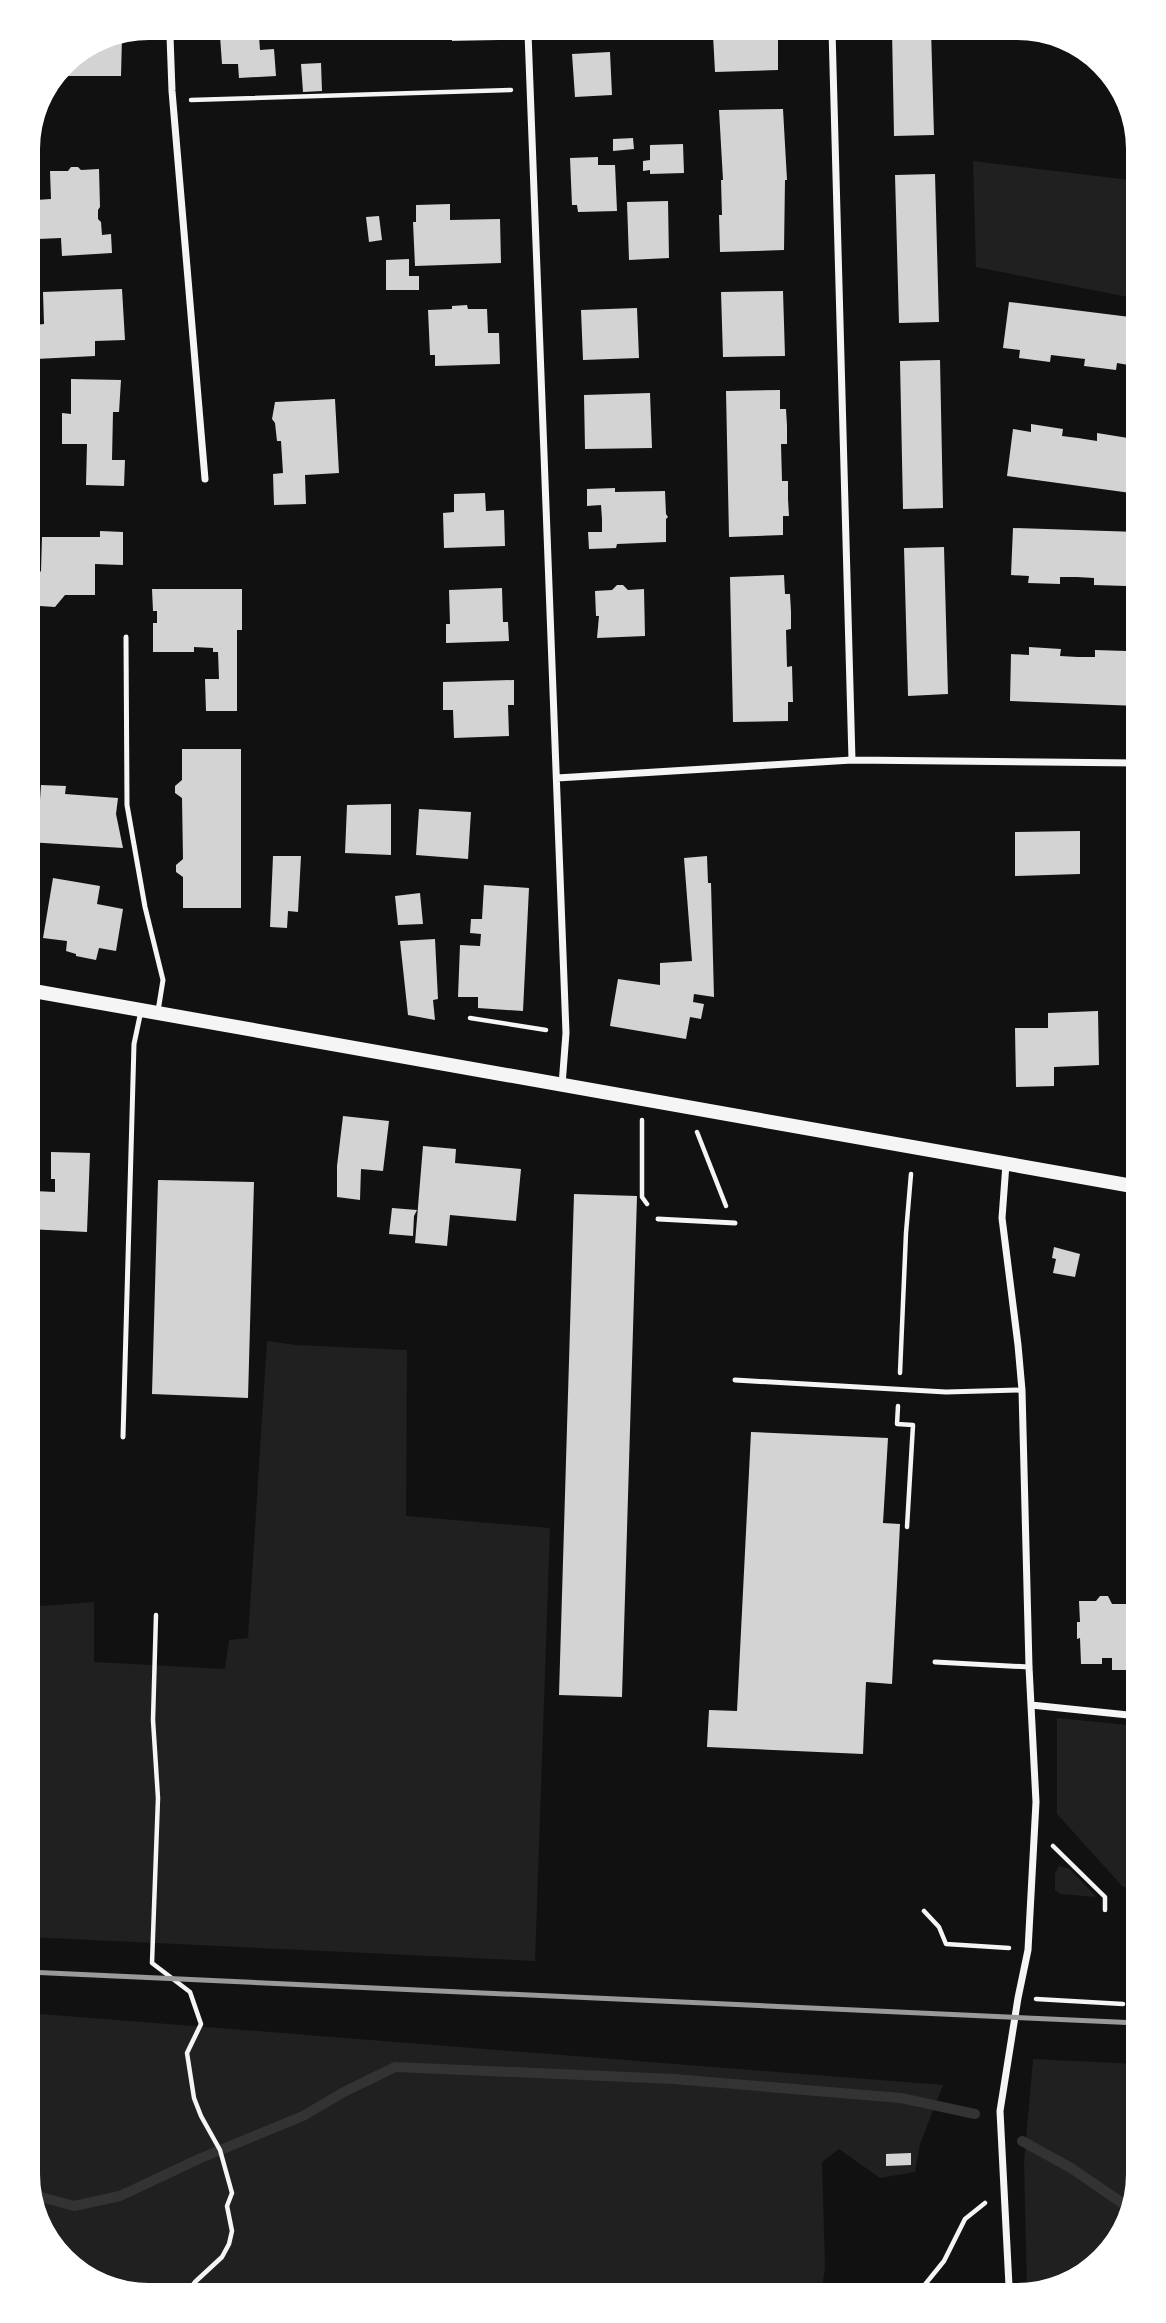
<svg xmlns="http://www.w3.org/2000/svg" width="1166" height="2323" font-family="'Alegreya Sans',sans-serif">
<style>
.green{fill:#202020}
.lines{fill:none;stroke-linecap:round;stroke-linejoin:round}
.stream{stroke:#333;stroke-width:10}
.building{fill:#d3d3d3}
.path{stroke:#f5f5f5;stroke-width:4.5}
.service{stroke:#f5f5f5;stroke-width:5}
.minor{stroke:#f5f5f5;stroke-width:7}
.secondary{stroke:#f5f5f5;stroke-width:14}
.rail{stroke:#9a9a9a;stroke-width:5}
</style>
<rect width="100%" height="100%" fill="#111"/>
<path class="green" d="M 973,161 L 1138,181 L 1138,299 L 976,267 Z
M 267,1341 L 296,1345 L 407,1350 L 406,1516 L 550,1528 L 535,1961 L 28,1937 L 28,1607 L 94,1602 L 94,1662 L 225,1669 L 229,1640 L 248,1638 Z
M 1057,1718 L 1138,1726 L 1138,1888 L 1123,1887 L 1057,1814 Z
M 1059,1866 L 1070,1869 L 1096,1897 L 1060,1894 L 1055,1890 L 1055,1873 Z
M 28,2013 L 943,2085 L 920,2144 L 915,2172 L 880,2178 L 839,2149 L 822,2162 L 825,2268 L 822,2288 L 141,2295 L 81,2274 L 37,2220 L 28,2174 Z
M 1033,2059 L 1138,2064 L 1138,2175 L 1117,2242 L 1063,2286 L 1027,2286 L 1024,2163 Z"/>
<g class="lines">
<path class="stream" d="M 1022,2141 L 1071,2168 L 1128,2207
M 31,2188 L 41,2197 L 74,2206 L 120,2196 L 201,2158 L 303,2116 L 344,2092 L 395,2067 L 674,2079 L 901,2098 L 975,2114"/>
</g>
<path class="building" d="M 931,29 L 934,135 L 894,136 L 892,30 Z
M 716,31 L 780,31 L 780,36 L 778,36 L 778,70 L 715,72 L 713,35 L 716,35 Z
M 490,33 L 499,33 L 499,40 L 452,41 L 451,34 Z
M 220,36 L 259,36 L 260,50 L 274,49 L 276,76 L 239,78 L 238,64 L 222,64 Z
M 103,37 L 122,37 L 121,76 L 58,76 L 64,63 Z
M 610,52 L 612,95 L 575,97 L 572,54 Z
M 321,63 L 322,91 L 303,92 L 301,64 Z
M 783,109 L 787,180 L 785,180 L 784,250 L 720,252 L 719,215 L 722,215 L 721,180 L 723,180 L 719,110 Z
M 633,138 L 634,149 L 613,151 L 613,139 Z
M 683,144 L 684,173 L 650,174 L 650,170 L 643,171 L 643,161 L 650,160 L 650,145 Z
M 598,157 L 598,165 L 615,165 L 617,211 L 578,212 L 577,205 L 572,205 L 570,158 Z
M 71,167 L 78,167 L 81,170 L 99,169 L 100,207 L 98,210 L 98,219 L 101,222 L 102,235 L 111,234 L 112,253 L 62,256 L 61,238 L 38,239 L 36,200 L 51,199 L 50,171 L 68,171 Z
M 935,174 L 939,322 L 899,323 L 895,175 Z
M 668,201 L 669,258 L 629,260 L 627,202 Z
M 450,204 L 450,220 L 500,219 L 501,263 L 415,266 L 413,222 L 416,222 L 416,205 Z
M 379,216 L 382,240 L 369,242 L 366,217 Z
M 409,259 L 409,276 L 419,276 L 419,290 L 386,290 L 386,260 Z
M 122,289 L 125,340 L 95,341 L 95,356 L 36,359 L 34,325 L 44,324 L 43,292 Z
M 783,291 L 785,356 L 723,357 L 721,292 Z
M 1009,302 L 1138,318 L 1134,366 L 1117,363 L 1116,370 L 1084,366 L 1085,359 L 1051,355 L 1050,362 L 1019,358 L 1020,350 L 1003,348 Z
M 467,305 L 468,309 L 487,309 L 488,333 L 499,333 L 500,364 L 435,366 L 435,355 L 430,355 L 428,310 L 452,309 L 452,306 Z
M 637,308 L 639,358 L 583,360 L 581,310 Z
M 940,360 L 943,508 L 903,509 L 900,361 Z
M 71,379 L 121,380 L 119,412 L 113,412 L 112,460 L 125,460 L 124,486 L 86,485 L 87,444 L 62,444 L 62,413 L 71,414 Z
M 780,390 L 780,409 L 786,409 L 787,426 L 787,444 L 781,444 L 782,481 L 788,481 L 788,499 L 789,516 L 783,516 L 783,535 L 729,537 L 726,391 Z
M 650,393 L 652,448 L 585,449 L 584,395 Z
M 335,399 L 339,473 L 305,475 L 306,504 L 274,505 L 273,474 L 283,473 L 281,441 L 277,441 L 275,423 L 272,419 L 275,402 Z
M 1031,424 L 1063,429 L 1062,436 L 1078,438 L 1097,441 L 1097,433 L 1128,438 L 1127,444 L 1138,446 L 1138,494 L 1007,476 L 1013,429 L 1031,432 Z
M 615,488 L 615,492 L 665,491 L 666,514 L 668,517 L 666,519 L 666,542 L 617,544 L 616,548 L 589,549 L 588,532 L 602,532 L 602,519 L 601,505 L 587,506 L 587,489 Z
M 485,493 L 486,511 L 504,510 L 505,546 L 444,548 L 443,513 L 454,512 L 454,494 Z
M 1013,528 L 1138,532 L 1138,580 L 1126,580 L 1126,586 L 1094,585 L 1094,578 L 1077,577 L 1060,577 L 1060,584 L 1028,583 L 1029,576 L 1011,575 Z
M 100,531 L 123,532 L 123,565 L 95,564 L 95,595 L 65,595 L 55,607 L 40,606 L 29,596 L 30,581 L 41,571 L 42,537 L 100,537 Z
M 944,547 L 948,694 L 908,696 L 904,548 Z
M 784,575 L 785,594 L 790,594 L 791,612 L 791,629 L 786,630 L 787,667 L 792,666 L 793,702 L 788,702 L 788,721 L 733,722 L 730,577 Z
M 617,585 L 623,585 L 628,590 L 644,589 L 645,636 L 597,638 L 599,616 L 596,616 L 595,591 L 612,590 Z
M 502,588 L 503,622 L 508,622 L 509,641 L 446,643 L 446,624 L 450,624 L 449,590 Z
M 152,589 L 242,589 L 242,630 L 237,630 L 237,711 L 206,711 L 205,679 L 219,679 L 218,652 L 213,652 L 213,648 L 194,647 L 194,652 L 153,652 L 153,623 L 157,623 L 157,611 L 153,611 Z
M 1029,647 L 1061,649 L 1060,656 L 1078,657 L 1095,657 L 1095,650 L 1126,651 L 1126,658 L 1138,659 L 1138,706 L 1010,701 L 1011,654 L 1029,655 Z
M 514,680 L 514,705 L 508,705 L 509,736 L 454,738 L 453,710 L 443,710 L 443,682 Z
M 182,749 L 241,749 L 241,908 L 183,908 L 183,877 L 176,872 L 176,865 L 183,859 L 182,798 L 175,793 L 175,786 L 182,780 Z
M 41,785 L 66,786 L 65,794 L 118,798 L 116,814 L 123,848 L 28,842 L 28,799 L 40,800 Z
M 391,804 L 391,855 L 345,853 L 347,805 Z
M 419,809 L 471,812 L 468,859 L 416,855 Z
M 1080,831 L 1080,874 L 1015,876 L 1015,832 Z
M 273,856 L 301,856 L 298,912 L 288,911 L 287,928 L 270,927 Z
M 707,856 L 708,883 L 711,883 L 714,997 L 694,994 L 693,1002 L 704,1004 L 701,1019 L 690,1017 L 686,1039 L 610,1026 L 618,979 L 660,985 L 660,963 L 692,961 L 684,858 Z
M 53,878 L 100,886 L 97,904 L 123,909 L 116,951 L 99,948 L 96,960 L 76,956 L 76,954 L 66,951 L 67,941 L 43,938 Z
M 484,885 L 529,888 L 523,1011 L 478,1008 L 478,997 L 458,997 L 460,945 L 480,946 L 481,934 L 470,933 L 471,919 L 482,919 Z
M 420,893 L 423,924 L 398,925 L 395,896 Z
M 435,939 L 438,999 L 433,1000 L 435,1020 L 408,1015 L 400,941 Z
M 1098,1011 L 1099,1065 L 1054,1067 L 1054,1086 L 1016,1087 L 1015,1028 L 1048,1028 L 1048,1013 Z
M 1134,1075 L 1138,1076 L 1138,1124 L 1127,1122 Z
M 343,1116 L 389,1121 L 383,1171 L 361,1169 L 360,1200 L 337,1197 L 337,1166 Z
M 423,1146 L 456,1149 L 455,1163 L 521,1169 L 516,1221 L 450,1215 L 447,1246 L 415,1243 Z
M 51,1152 L 90,1153 L 87,1232 L 28,1229 L 28,1196 L 34,1196 L 34,1191 L 55,1192 L 55,1179 L 51,1179 Z
M 158,1180 L 254,1182 L 248,1398 L 152,1394 Z
M 574,1194 L 637,1196 L 622,1697 L 559,1695 Z
M 392,1208 L 417,1210 L 414,1216 L 413,1236 L 389,1234 Z
M 1054,1247 L 1080,1254 L 1075,1277 L 1053,1273 L 1056,1259 L 1052,1258 Z
M 751,1432 L 888,1438 L 883,1523 L 900,1524 L 892,1684 L 866,1682 L 863,1754 L 707,1747 L 709,1710 L 737,1711 Z
M 1100,1596 L 1108,1596 L 1112,1604 L 1128,1604 L 1127,1600 L 1138,1600 L 1138,1664 L 1131,1665 L 1132,1670 L 1112,1670 L 1112,1658 L 1102,1658 L 1102,1664 L 1081,1664 L 1080,1638 L 1077,1639 L 1077,1622 L 1080,1622 L 1079,1601 L 1096,1601 Z
M 911,2153 L 911,2165 L 886,2166 L 886,2154 Z"/>
<g class="lines">
<path class="path" d="M 191,100 L 511,90
M 470,1018 L 546,1030
M 642,1120 L 642,1197 L 647,1204
M 697,1132 L 726,1206
M 900,1373 L 906,1233 L 911,1174
M 898,1406 L 897,1424 L 913,1425 L 907,1527
M 156,1615 L 153,1720 L 158,1798 L 152,1963 L 190,1992 L 201,2024 L 187,2053 L 194,2098 L 201,2116 L 220,2150 L 232,2193 L 227,2206 L 232,2231 L 229,2244 L 222,2257 L 195,2282 L 186,2294
M 1053,1846 L 1105,1897 L 1105,1910
M 924,1911 L 939,1927 L 946,1944 L 1009,1948
M 1036,1999 L 1123,2004
M 923,2287 L 944,2261 L 965,2219 L 985,2203"/>
<path class="service" d="M 126,637 L 127,805 L 145,907 L 163,980 L 158,1011
M 658,1219 L 735,1223
M 735,1380 L 946,1392 L 1022,1390
M 123,1437 L 134,1044 L 141,1011
M 935,1662 L 1029,1667"/>
<path class="minor" d="M 832,30 L 852,760
M 528,33 L 566,1033 L 562,1085
M 170,36 L 172,91 L 205,479
M 557,778 L 852,760 L 1138,763
M 1006,1164 L 1002,1218 L 1018,1345 L 1022,1390 L 1029,1667 L 1036,1802 L 1028,1950 L 1018,1998 L 1000,2111 L 1009,2286
M 1031,1705 L 1138,1716"/>
<path class="secondary" d="M 28,990 L 1138,1187"/>
<path class="rail" d="M 28,1972 L 1138,2023"/>
</g>
<path d="M0 0H1166V2323H0ZM149 40H1017A109 109 0 0 1 1126 149V2174A109 109 0 0 1 1017 2283H149A109 109 0 0 1 40 2174V149A109 109 0 0 1 149 40Z" fill="#fff" fill-rule="evenodd"/>
</svg>
